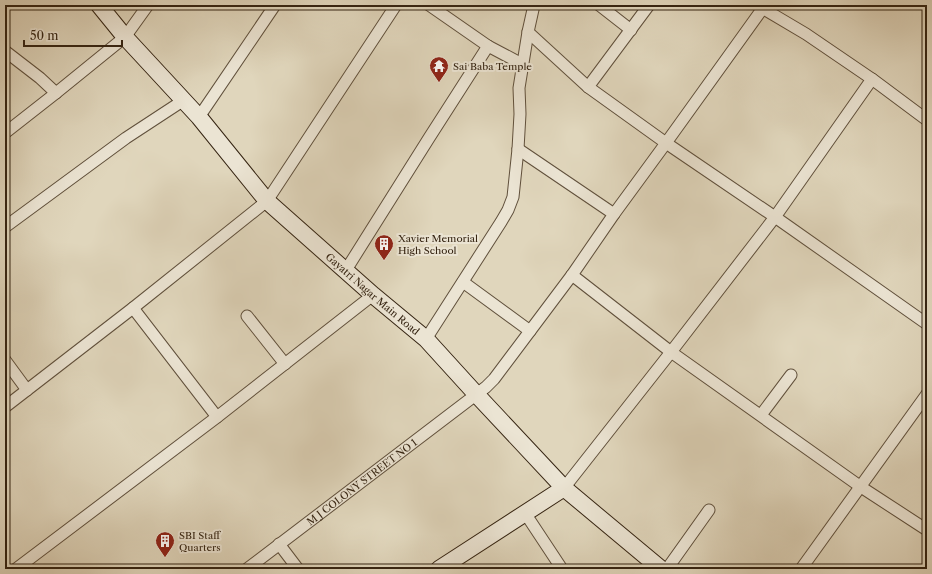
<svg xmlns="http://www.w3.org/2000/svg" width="932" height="574" font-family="'Libre Caslon Text',serif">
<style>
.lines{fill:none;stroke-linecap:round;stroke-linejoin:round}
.street-casing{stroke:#60503c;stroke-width:13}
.secondary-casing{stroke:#352412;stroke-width:18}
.street{stroke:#ebe4d3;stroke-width:11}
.secondary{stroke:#ebe4d3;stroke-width:16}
.labels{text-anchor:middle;stroke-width:4;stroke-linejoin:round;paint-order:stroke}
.poi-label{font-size:10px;fill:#352412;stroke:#ebe4d3;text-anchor:start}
.street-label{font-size:10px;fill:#352412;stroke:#ebe4d3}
</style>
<rect width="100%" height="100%" fill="#e0d6bc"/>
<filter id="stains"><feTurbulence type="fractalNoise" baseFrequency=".005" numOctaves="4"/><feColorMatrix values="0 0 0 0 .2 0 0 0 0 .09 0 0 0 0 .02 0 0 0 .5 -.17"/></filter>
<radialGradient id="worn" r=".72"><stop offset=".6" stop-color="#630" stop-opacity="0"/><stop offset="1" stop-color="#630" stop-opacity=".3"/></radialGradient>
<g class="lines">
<defs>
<g id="street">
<path d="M 429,5 L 488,46 L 522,64"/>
<path d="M 599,5 L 631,30"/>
<path d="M 757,5 L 806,34 L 872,79 L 927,120"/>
<path d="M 528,32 L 588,87 L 666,143 L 775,217 L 927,324"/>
<path d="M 5,51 L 40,78 L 56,93"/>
<path d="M 588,87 L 649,5"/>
<path d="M 199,117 L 275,5"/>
<path d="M 5,133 L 56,93 L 125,37 L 148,5"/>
<path d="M 518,149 L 614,214"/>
<path d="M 5,227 L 126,138 L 184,100"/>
<path d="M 346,270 L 429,138 L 488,46"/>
<path d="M 572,275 L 671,352 L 861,487 L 927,530"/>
<path d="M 463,282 L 530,331 L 572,275 L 614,214 L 666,143 L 763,8"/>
<path d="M 133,308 L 217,417"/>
<path d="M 247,316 L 285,364"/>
<path d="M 426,339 L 501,222 L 508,210 L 513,197 L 518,149 L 520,114 L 519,88 L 528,32 L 534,5"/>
<path d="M 5,360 L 27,390"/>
<path d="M 5,407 L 133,308 L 267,201 L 396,5"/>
<path d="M 761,415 L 791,375"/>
<path d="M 564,488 L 671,352 L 775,217 L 872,79"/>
<path d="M 525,513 L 562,569"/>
<path d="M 279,544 L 298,569"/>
<path d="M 16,569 L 217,417 L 373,295"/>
<path id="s1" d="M 247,569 L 486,387 L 494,379 L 530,331"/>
<path d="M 667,569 L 709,510"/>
<path d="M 801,569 L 927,394"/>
</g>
<g id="secondary">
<path id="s2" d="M 99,5 L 125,37 L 199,117 L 267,201 L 373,295 L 426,339 L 476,394 L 564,488 L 661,569"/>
<path d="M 439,569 L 564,488"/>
</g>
</defs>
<use href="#street" class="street-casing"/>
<use href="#secondary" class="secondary-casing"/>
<use href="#street" class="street"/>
<use href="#secondary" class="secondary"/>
</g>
<defs>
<symbol id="temple-pin" viewBox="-11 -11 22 30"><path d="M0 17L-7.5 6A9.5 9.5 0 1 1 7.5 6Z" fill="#8f2418" stroke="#ebe4d3"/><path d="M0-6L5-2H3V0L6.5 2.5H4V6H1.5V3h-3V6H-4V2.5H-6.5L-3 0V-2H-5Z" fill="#fff"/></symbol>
<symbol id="building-pin" viewBox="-11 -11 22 30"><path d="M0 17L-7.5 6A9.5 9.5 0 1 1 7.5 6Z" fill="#8f2418" stroke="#ebe4d3"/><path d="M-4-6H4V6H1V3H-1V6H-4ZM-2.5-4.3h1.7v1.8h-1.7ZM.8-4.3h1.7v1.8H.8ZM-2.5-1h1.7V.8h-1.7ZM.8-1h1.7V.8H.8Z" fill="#fff"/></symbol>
</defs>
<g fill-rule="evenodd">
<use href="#temple-pin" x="428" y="55" width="22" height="30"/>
<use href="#building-pin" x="373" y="233" width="22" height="30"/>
<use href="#building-pin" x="154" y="530" width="22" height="30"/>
</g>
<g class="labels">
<g class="poi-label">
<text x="453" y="70">Sai Baba Temple</text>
<text x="398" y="242">Xavier Memorial<tspan x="398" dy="12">High School</tspan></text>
<text x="179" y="539">SBI Staff<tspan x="179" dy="12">Quarters</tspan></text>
</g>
<g class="street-label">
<text dy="4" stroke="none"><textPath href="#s2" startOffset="399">Gayatri Nagar Main Road</textPath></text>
<text dy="4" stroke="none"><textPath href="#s1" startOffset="144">M J COLONY STREET NO 1</textPath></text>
</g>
</g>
<rect width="932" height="574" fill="none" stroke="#e0d6bc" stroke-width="20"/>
<rect x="6" y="6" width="920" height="562" fill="none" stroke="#352412" stroke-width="2"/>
<rect x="10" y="10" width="912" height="554" fill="none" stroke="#352412"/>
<path d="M24 40v6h98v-6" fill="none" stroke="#352412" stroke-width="2"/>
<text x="30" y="40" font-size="12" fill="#352412" stroke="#ebe4d3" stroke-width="3" paint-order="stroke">50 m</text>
<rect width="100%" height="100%" filter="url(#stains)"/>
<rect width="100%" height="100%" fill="url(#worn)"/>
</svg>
